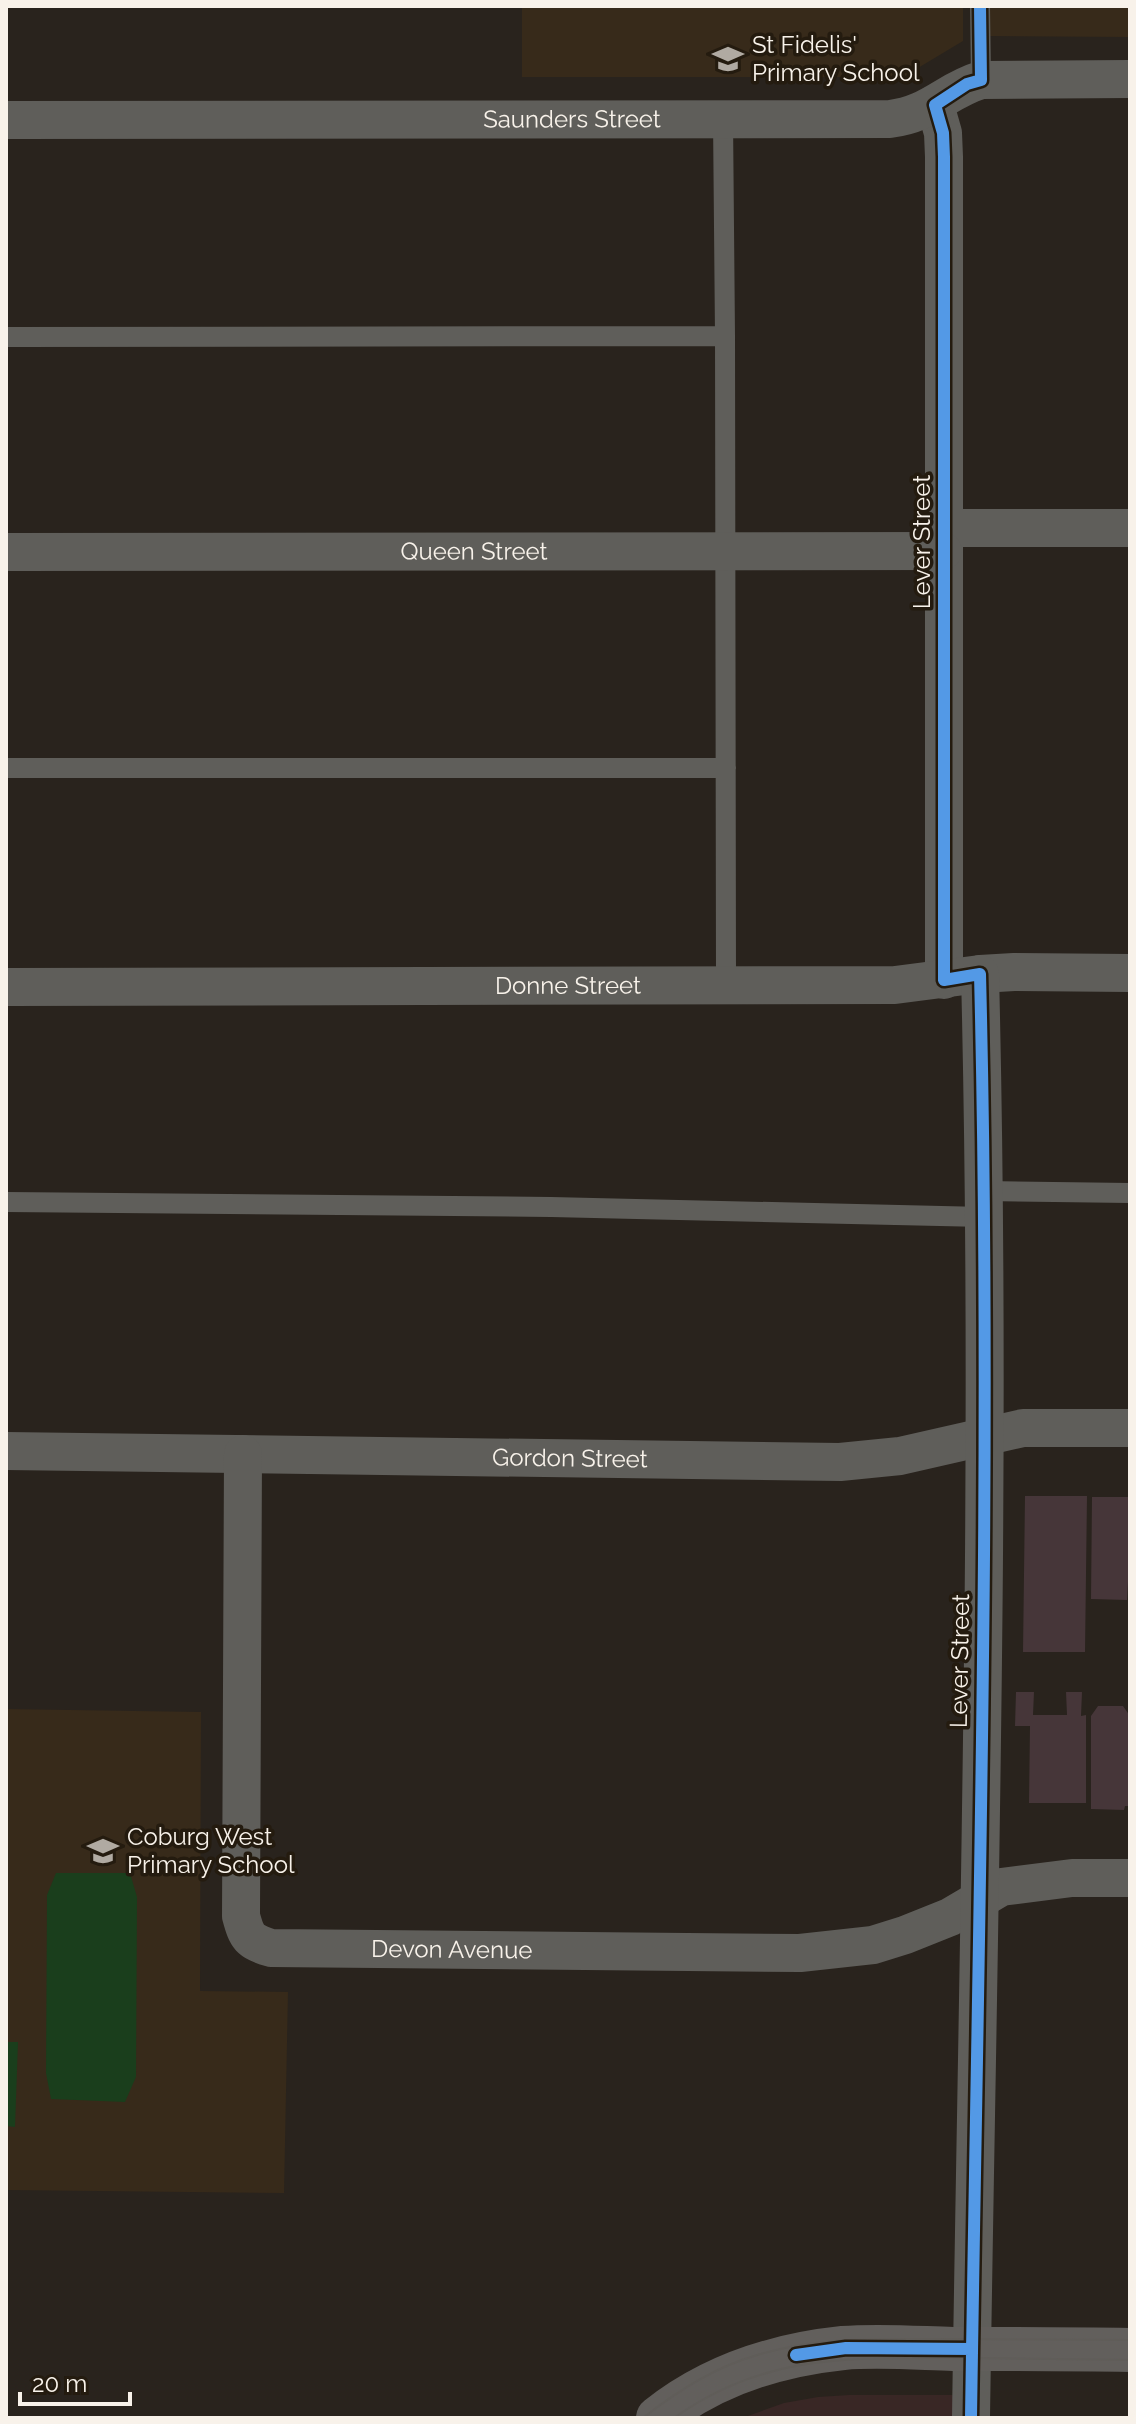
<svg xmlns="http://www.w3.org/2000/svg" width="1136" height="2424" font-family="Raleway,sans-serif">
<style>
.commercial{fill:#392725}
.built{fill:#372a1a}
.green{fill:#1a3e1c}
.building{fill:#463639}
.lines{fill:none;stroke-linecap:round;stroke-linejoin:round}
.service{stroke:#5f5e5a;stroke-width:20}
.minor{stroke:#5f5e5a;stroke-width:38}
.secondary{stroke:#625f5c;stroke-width:44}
.tram{stroke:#605d59;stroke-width:2}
.cycleway-casing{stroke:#241b0f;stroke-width:17}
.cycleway{stroke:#5399e6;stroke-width:12}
.labels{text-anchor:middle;stroke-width:7;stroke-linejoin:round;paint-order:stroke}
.poi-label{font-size:24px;fill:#f8f2ea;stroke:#241b0f;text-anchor:start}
.street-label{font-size:24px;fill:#f8f2ea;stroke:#241b0f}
</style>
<rect width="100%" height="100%" fill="#29231d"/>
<path class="commercial" d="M 849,2395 L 980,2395 L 980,2418 L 742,2418 L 784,2403 L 818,2397 Z"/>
<path class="built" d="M 522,6 L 963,6 L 963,41 L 903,77 L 522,77 Z
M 988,6 L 1130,6 L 1130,37 L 988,36 Z
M 6,1709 L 201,1712 L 200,1991 L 288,1992 L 284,2193 L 6,2190 Z"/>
<path class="green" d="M 56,1873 L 130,1873 L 137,1897 L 136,2077 L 125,2102 L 51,2099 L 46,2073 L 47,1895 Z
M 6,2042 L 18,2042 L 15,2127 L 6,2126 Z"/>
<path class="building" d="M 1025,1496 L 1087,1496 L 1085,1652 L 1023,1652 Z
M 1092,1497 L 1130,1497 L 1130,1582 L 1128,1582 L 1127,1600 L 1091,1599 Z
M 1016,1692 L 1034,1692 L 1033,1715 L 1067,1715 L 1066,1692 L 1082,1692 L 1081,1716 L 1086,1715 L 1086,1803 L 1029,1803 L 1030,1726 L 1015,1726 Z
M 1098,1706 L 1123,1706 L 1130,1716 L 1130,1806 L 1125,1806 L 1124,1810 L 1091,1809 L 1091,1716 Z"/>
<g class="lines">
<path class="service" d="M 980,6 L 981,80
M 725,336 L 726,985
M 6,337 L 725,336 L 723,118
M 6,768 L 726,768
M 984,1191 L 1130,1193
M 6,1202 L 551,1207 L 984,1217"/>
<g class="minor">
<path d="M 935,105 L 943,133 L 944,157 L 944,980"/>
<path id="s1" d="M 6,120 L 890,119 C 931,114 945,91 981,80 L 1130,79"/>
<path d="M 944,528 L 1130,528"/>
<path id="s2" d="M 6,552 L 943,551"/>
<path id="s3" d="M 6,987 L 895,985 L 980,974 L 1014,972 L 1130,973"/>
<path id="s4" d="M 6,1451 L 840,1462 L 900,1456 L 1023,1428 L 1130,1428"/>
<path id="s5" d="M 243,1454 L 241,1916 C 247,1938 249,1941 271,1948 L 800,1953 L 873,1945 L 905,1935 L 950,1917 L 1001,1887 L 1072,1878 L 1130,1878"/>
<path d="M 971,2418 C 978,1937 992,1455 980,974"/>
</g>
<path class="secondary" d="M 658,2418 C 711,2376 776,2355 843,2348 C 879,2345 917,2348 953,2349 C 1012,2349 1071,2349 1130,2350"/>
<path class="tram" d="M 643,2418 C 676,2392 713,2368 754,2356 C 813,2337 874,2339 935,2339 C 1000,2339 1065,2340 1130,2340
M 674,2418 C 762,2355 845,2358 947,2358 C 1008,2358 1069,2359 1130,2360"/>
<defs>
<path id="cycleway" d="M 796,2355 L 846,2348 L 972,2349
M 971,2418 C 978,1937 992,1455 980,974 L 944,980 L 944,157 L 943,133 L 935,105 L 967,84 L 981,80 L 980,6"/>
</defs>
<use href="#cycleway" class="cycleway-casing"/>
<use href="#cycleway" class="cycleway"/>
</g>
<defs>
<symbol id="school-bare" viewBox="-9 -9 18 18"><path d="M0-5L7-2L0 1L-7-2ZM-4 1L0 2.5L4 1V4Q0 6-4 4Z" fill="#b0aaa2" stroke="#241b0f" stroke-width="2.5" paint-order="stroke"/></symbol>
</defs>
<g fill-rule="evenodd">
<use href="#school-bare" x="706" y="37" width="44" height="44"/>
<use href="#school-bare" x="81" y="1829" width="44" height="44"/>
</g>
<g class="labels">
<g class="poi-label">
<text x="752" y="53">St Fidelis'<tspan x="752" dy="28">Primary School</tspan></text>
<text x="127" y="1845">Coburg West<tspan x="127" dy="28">Primary School</tspan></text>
</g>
<g class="street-label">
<text dy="8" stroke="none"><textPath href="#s1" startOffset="566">Saunders Street</textPath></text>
<text transform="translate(922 542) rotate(-90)" y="8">Lever Street</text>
<text dy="8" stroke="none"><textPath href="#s2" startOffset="468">Queen Street</textPath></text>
<text dy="8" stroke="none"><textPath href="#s3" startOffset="562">Donne Street</textPath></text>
<text dy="8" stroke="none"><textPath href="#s4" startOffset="564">Gordon Street</textPath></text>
<text transform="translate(960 1661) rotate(-89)" y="8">Lever Street</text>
<text dy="8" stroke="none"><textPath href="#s5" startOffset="690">Devon Avenue</textPath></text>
</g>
</g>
<rect width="1136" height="2424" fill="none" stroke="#f8f2ea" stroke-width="16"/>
<path d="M20 2392v12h110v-12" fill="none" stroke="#f8f2ea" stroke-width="4"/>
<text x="32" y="2392" font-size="24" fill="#f8f2ea" stroke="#241b0f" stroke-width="6" paint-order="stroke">20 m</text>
</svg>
